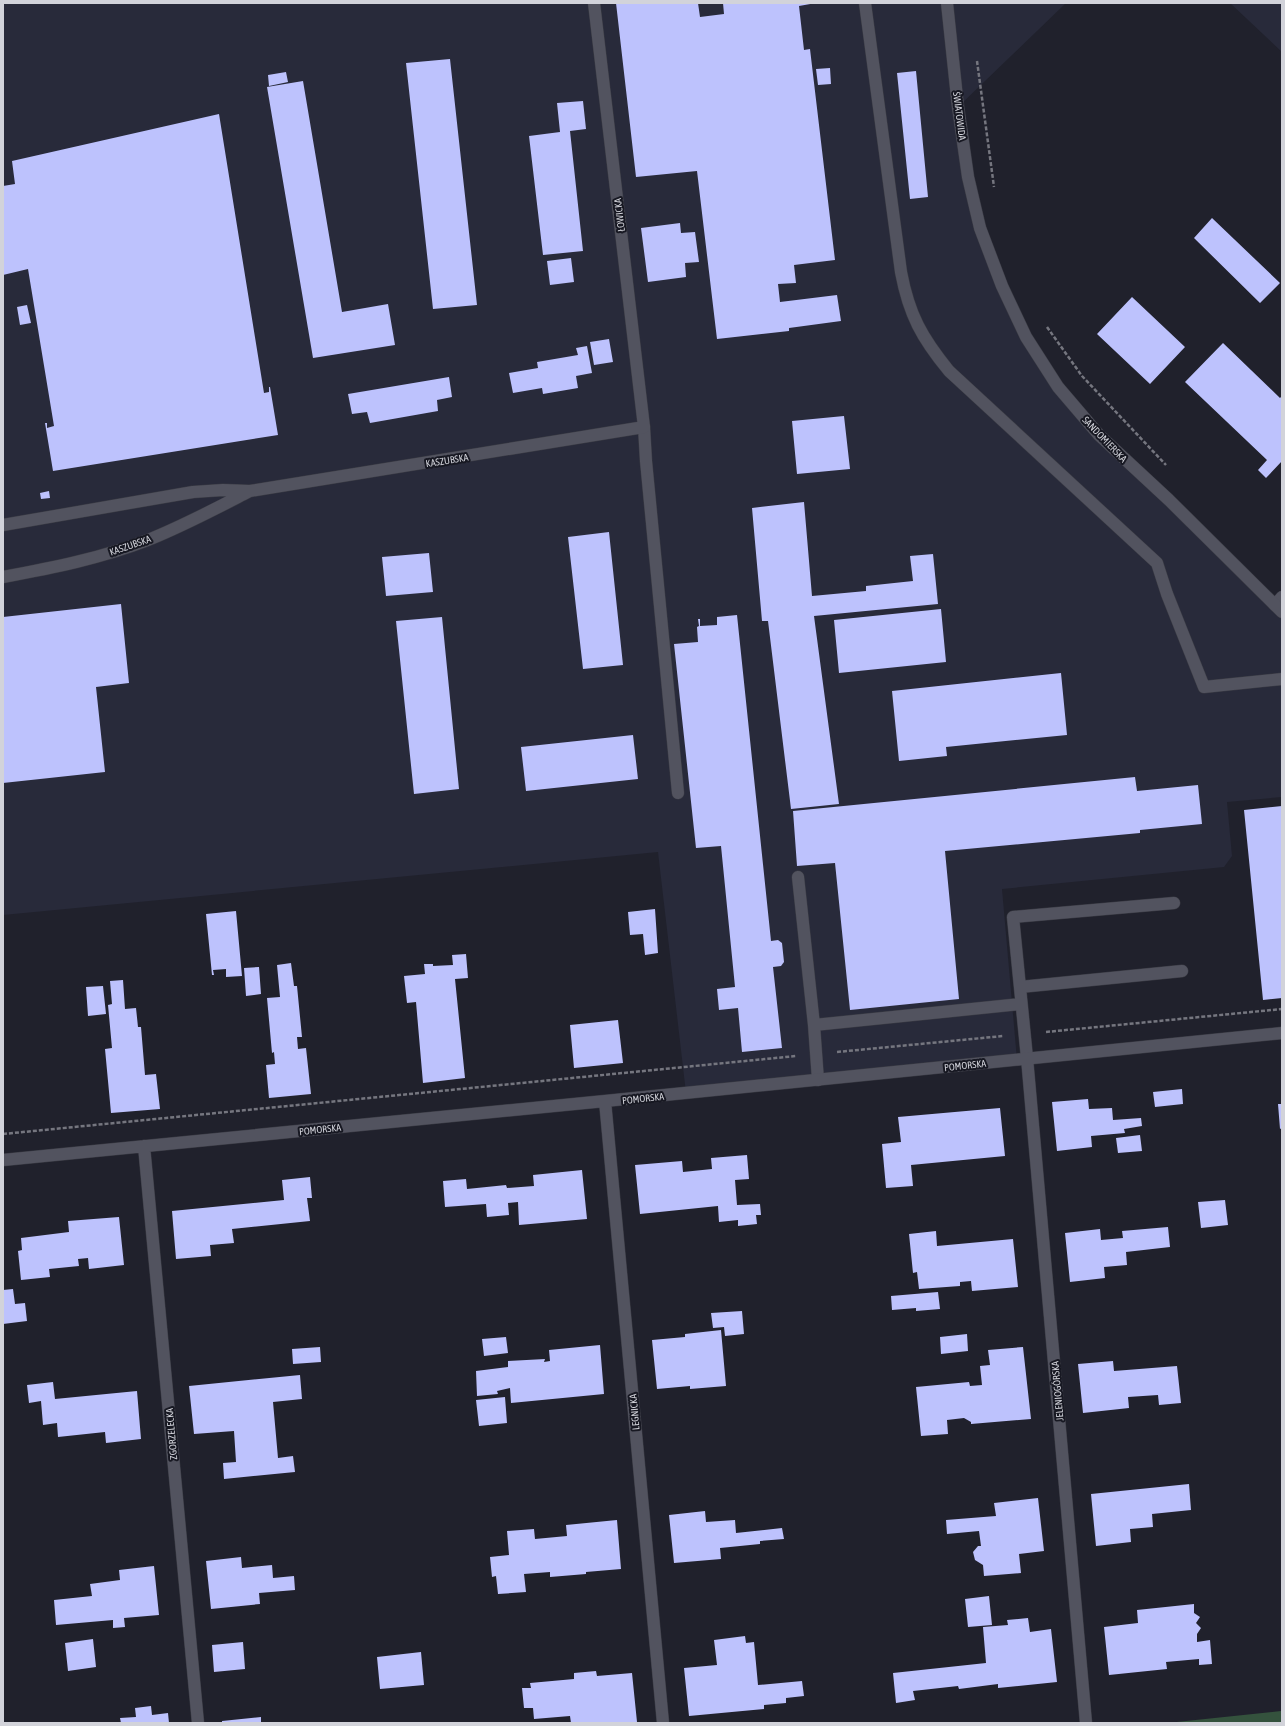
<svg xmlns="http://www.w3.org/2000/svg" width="1285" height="1726" font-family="'Asap Condensed',sans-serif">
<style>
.built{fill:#282a3a}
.green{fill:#34523d}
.building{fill:#bdc2fd}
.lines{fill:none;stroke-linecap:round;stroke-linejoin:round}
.service-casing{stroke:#3a3b44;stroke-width:13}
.minor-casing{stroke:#3a3b44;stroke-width:13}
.path{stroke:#75767f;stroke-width:2.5;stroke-dasharray:4 2;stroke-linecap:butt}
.service{stroke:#52535f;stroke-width:12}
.minor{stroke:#52535f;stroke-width:12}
.labels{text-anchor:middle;stroke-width:4;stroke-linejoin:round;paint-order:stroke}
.street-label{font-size:10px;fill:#d2d3da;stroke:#171822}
</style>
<rect width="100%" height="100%" fill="#20212c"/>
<path class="built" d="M 3,3 L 1066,3 L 958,107 L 968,177 L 1002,286 L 1058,387 L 1282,612 L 1282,797 L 1227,802 L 1232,856 L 1224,867 L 1002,889 L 1017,1060 L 686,1093 L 658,852 L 3,915 Z
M 1230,3 L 1282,3 L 1282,52 Z"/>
<path class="green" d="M 1282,1711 L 1282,1723 L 1167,1723 L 1281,1711 Z"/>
<path class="building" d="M 616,3 L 698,3 L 700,17 L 724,14 L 723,3 L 816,3 L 799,6 L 804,50 L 810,49 L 835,260 L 794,265 L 796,283 L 778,284 L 780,302 L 837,295 L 841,321 L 789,328 L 789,331 L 717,339 L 697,171 L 636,177 Z
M 450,59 L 477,305 L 433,309 L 406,63 Z
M 830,68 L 831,84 L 818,85 L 816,69 Z
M 916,71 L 928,197 L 910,199 L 897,73 Z
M 286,72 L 288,82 L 269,86 L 268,75 Z
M 303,81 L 342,312 L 388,304 L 395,345 L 313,358 L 267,87 Z
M 583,101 L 586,129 L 570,131 L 583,251 L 543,255 L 529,136 L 560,132 L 557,103 Z
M 219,114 L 264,393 L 269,392 L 269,387 L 270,387 L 278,435 L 53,471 L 45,423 L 47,423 L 47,428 L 54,426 L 28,269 L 3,275 L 3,186 L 15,184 L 12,161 Z
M 1212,218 L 1280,283 L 1260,303 L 1194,238 Z
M 680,223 L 681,233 L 695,232 L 699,262 L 685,263 L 686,277 L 648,282 L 641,228 Z
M 571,258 L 574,282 L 550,285 L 547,261 Z
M 1132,297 L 1185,347 L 1150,384 L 1097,334 Z
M 27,305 L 31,323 L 20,325 L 17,307 Z
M 609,339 L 613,362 L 594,365 L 590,342 Z
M 1223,343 L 1280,398 L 1282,396 L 1282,461 L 1266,478 L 1258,470 L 1267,460 L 1185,382 Z
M 587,346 L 592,373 L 576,376 L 578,388 L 543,394 L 542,388 L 513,393 L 509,373 L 538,368 L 537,362 L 578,355 L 576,348 Z
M 449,377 L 452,397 L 437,400 L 438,411 L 370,423 L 367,412 L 352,414 L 348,394 Z
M 844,416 L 850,469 L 797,474 L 792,421 Z
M 49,491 L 50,498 L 41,499 L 40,493 Z
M 804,502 L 812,596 L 866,591 L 866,586 L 913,581 L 910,556 L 933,554 L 938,604 L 814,616 L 839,804 L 791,809 L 768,621 L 762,621 L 752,508 Z
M 609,532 L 623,665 L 583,669 L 568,537 Z
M 429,553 L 433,592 L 386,596 L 382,557 Z
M 121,604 L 129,683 L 96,687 L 105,772 L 3,783 L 3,617 Z
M 941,609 L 946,662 L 839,673 L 834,620 Z
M 737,615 L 771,941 L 778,940 L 782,943 L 784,962 L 781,966 L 773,967 L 782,1048 L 742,1052 L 738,1008 L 719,1010 L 717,989 L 735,987 L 721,846 L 696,848 L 674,644 L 698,642 L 697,627 L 699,626 L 698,619 L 700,619 L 700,626 L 717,625 L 717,617 Z
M 442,617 L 459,789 L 414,794 L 396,621 Z
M 1061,673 L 1067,735 L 946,747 L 947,756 L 899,761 L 892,691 Z
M 633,735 L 638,779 L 526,791 L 521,747 Z
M 1135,777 L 1137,791 L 1198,785 L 1202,824 L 1140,830 L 1140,833 L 945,851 L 959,999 L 850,1010 L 835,863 L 797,866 L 793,811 Z
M 1282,806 L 1282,998 L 1263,1000 L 1244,810 Z
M 655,909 L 658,953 L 645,955 L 643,934 L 630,935 L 628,912 Z
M 236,911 L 242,976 L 226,977 L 226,969 L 213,970 L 214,975 L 212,975 L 206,914 Z
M 466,954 L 468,978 L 455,979 L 465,1078 L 423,1083 L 416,1002 L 407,1003 L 404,976 L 425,974 L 424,964 L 433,964 L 433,966 L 453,965 L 452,955 Z
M 291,963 L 294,986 L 297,986 L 302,1037 L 297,1037 L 298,1049 L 306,1048 L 311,1094 L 269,1098 L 266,1065 L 275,1064 L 274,1052 L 272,1053 L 267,998 L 280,997 L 277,965 Z
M 259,967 L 261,994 L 246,996 L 244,968 Z
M 123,980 L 125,1009 L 136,1008 L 138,1027 L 141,1027 L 145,1075 L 156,1074 L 160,1109 L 111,1113 L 105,1049 L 112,1048 L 108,1005 L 112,1004 L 110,981 Z
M 103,986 L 106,1014 L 88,1016 L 86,987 Z
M 618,1020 L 623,1063 L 574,1068 L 570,1025 Z
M 1182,1089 L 1183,1104 L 1155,1107 L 1153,1092 Z
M 1088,1099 L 1089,1109 L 1112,1108 L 1113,1120 L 1141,1118 L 1142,1126 L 1124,1129 L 1125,1133 L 1091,1136 L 1092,1147 L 1057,1151 L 1052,1102 Z
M 1278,1104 L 1282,1104 L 1282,1128 L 1280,1129 Z
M 1000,1108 L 1005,1156 L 911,1165 L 913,1186 L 886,1188 L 882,1144 L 901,1142 L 898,1117 Z
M 1140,1135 L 1142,1151 L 1118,1153 L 1116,1138 Z
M 747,1155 L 749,1179 L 735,1180 L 737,1205 L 760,1204 L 761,1215 L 756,1215 L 757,1224 L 738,1226 L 738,1220 L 719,1222 L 718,1206 L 640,1214 L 635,1165 L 682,1161 L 683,1172 L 712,1169 L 711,1158 Z
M 582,1170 L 587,1219 L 519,1225 L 518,1202 L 508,1203 L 509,1215 L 487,1217 L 486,1204 L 445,1207 L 443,1181 L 466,1179 L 467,1189 L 506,1185 L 507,1188 L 534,1186 L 533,1175 Z
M 310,1177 L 312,1198 L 307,1198 L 310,1221 L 232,1229 L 234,1243 L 210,1245 L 211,1256 L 176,1259 L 172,1211 L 284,1200 L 282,1180 Z
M 1225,1200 L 1228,1225 L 1201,1228 L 1198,1202 Z
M 119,1217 L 124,1265 L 89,1269 L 88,1258 L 78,1259 L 79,1266 L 49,1269 L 50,1277 L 21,1280 L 18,1251 L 22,1250 L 21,1238 L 69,1232 L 68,1221 Z
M 1168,1227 L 1170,1247 L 1126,1252 L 1127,1265 L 1104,1267 L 1105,1278 L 1070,1282 L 1065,1233 L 1100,1229 L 1101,1240 L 1123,1238 L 1122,1231 Z
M 936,1231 L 937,1246 L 1013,1239 L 1018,1287 L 972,1291 L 971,1281 L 960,1282 L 960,1286 L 919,1289 L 917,1272 L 913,1273 L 909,1234 Z
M 13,1289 L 15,1304 L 25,1303 L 27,1321 L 3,1324 L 3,1290 Z
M 938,1292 L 940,1309 L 916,1311 L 916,1308 L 892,1310 L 891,1296 Z
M 742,1311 L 744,1334 L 725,1336 L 724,1327 L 713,1328 L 711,1313 Z
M 721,1330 L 726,1386 L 690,1389 L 690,1386 L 657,1389 L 652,1340 L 685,1337 L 685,1334 Z
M 967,1334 L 968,1351 L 941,1354 L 940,1337 Z
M 506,1337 L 508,1353 L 484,1356 L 482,1339 Z
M 600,1345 L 604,1394 L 511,1403 L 510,1388 L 497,1391 L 498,1394 L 477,1396 L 476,1371 L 508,1367 L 508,1361 L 545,1359 L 544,1362 L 550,1361 L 549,1350 Z
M 320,1347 L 321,1362 L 293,1364 L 292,1349 Z
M 1023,1347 L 1031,1419 L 971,1424 L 971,1422 L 964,1418 L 947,1420 L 948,1434 L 921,1436 L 916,1387 L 969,1382 L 970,1386 L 982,1385 L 980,1366 L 990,1365 L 988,1350 Z
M 1113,1361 L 1114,1371 L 1177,1366 L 1181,1403 L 1159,1405 L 1158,1395 L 1128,1397 L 1129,1408 L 1083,1413 L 1078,1364 Z
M 300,1375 L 302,1399 L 273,1402 L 278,1458 L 293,1456 L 295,1472 L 224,1479 L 223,1463 L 236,1462 L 234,1431 L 194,1434 L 189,1386 Z
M 53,1382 L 55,1399 L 137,1391 L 141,1439 L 106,1443 L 105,1432 L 58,1437 L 57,1423 L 43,1425 L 41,1401 L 29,1403 L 27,1385 Z
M 505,1397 L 507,1423 L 479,1426 L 476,1400 Z
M 1189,1484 L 1191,1510 L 1152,1514 L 1153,1527 L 1130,1529 L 1131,1542 L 1096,1546 L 1091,1494 Z
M 1038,1498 L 1044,1551 L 1019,1554 L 1021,1573 L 984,1576 L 983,1565 L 975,1560 L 973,1552 L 978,1546 L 981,1546 L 979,1531 L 947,1534 L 946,1520 L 996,1516 L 994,1503 Z
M 705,1511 L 706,1522 L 735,1520 L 736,1533 L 782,1528 L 784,1539 L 760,1541 L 760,1544 L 720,1548 L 721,1559 L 674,1563 L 669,1515 Z
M 617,1520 L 621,1569 L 586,1572 L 586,1574 L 550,1577 L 550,1572 L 524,1574 L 526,1592 L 498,1594 L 496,1576 L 492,1577 L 490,1557 L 509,1555 L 507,1531 L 534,1529 L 535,1539 L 567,1536 L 566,1525 Z
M 241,1557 L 242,1568 L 272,1565 L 273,1578 L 294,1576 L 295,1590 L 259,1593 L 260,1604 L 211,1609 L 206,1561 Z
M 154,1566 L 159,1615 L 124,1618 L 125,1627 L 113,1628 L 113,1620 L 56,1625 L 54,1600 L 92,1596 L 90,1584 L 120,1580 L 119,1570 Z
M 989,1596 L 992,1625 L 968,1627 L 965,1599 Z
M 1194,1604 L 1194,1613 L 1200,1617 L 1196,1623 L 1201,1628 L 1197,1634 L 1197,1642 L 1210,1640 L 1212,1664 L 1199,1665 L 1199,1659 L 1166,1662 L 1167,1669 L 1109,1675 L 1104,1627 L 1138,1623 L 1137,1610 Z
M 1028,1618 L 1030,1632 L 1051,1629 L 1057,1682 L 998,1688 L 998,1684 L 959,1689 L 958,1686 L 913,1691 L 915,1700 L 896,1703 L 893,1673 L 986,1663 L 983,1627 L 1008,1625 L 1007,1620 Z
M 745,1636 L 746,1643 L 754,1642 L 758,1685 L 802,1681 L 804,1696 L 786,1698 L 786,1703 L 764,1705 L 764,1709 L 689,1716 L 684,1668 L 717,1665 L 714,1640 Z
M 93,1639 L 96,1667 L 68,1671 L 65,1643 Z
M 243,1642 L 245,1669 L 214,1672 L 212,1645 Z
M 421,1652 L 424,1685 L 380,1689 L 377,1657 Z
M 596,1671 L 597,1676 L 632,1673 L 637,1722 L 571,1723 L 570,1716 L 534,1719 L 533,1708 L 524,1708 L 522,1688 L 531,1688 L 530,1683 L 574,1679 L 574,1673 Z
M 151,1706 L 152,1715 L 168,1713 L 169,1723 L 121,1723 L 120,1718 L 136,1717 L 135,1708 Z
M 261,1717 L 261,1723 L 222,1723 L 222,1721 Z"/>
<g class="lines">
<defs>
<path id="service" d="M 865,3 L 901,272 C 909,315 922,338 949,371 L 1157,563 L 1167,594 L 1204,687 L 1282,679
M 644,427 L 646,461 L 678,793
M 1275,605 L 1282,597
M 798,877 L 814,1025 L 1021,1004
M 1020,987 L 1182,971
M 814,1025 L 818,1080
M 1027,1058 L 1013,917 L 1174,903"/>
<path id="minor" d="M 947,3 L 958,107 L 968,177 L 980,228 L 1002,286 L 1026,337 L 1058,387 L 1099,435 L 1169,500 L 1282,612
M 3,525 L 193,492 L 223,490 L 250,491 L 644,427 L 594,3
M 3,577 C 52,568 102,558 148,540 C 183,526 215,509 248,492
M 1027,1058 L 1086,1723
M 605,1101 L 663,1723
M 144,1146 L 198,1723
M 3,1160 L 605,1101 L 1282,1033"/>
</defs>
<use href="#service" class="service-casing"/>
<use href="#minor" class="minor-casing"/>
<path class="path" d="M 977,61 L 994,187
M 1047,327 L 1082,376 L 1166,465
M 1046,1032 L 1282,1009
M 837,1052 L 1003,1036
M 3,1134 L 796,1056"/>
<use href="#service" class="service"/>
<use href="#minor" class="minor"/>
</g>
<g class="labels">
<g class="street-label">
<text transform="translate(960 116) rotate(83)" y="4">ŚWIATOWIDA</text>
<text transform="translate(619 215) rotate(-97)" y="4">ŁOWICKA</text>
<text transform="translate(1105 439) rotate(46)" y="4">SANDOMIERSKA</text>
<text transform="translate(447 460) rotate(-9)" y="4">KASZUBSKA</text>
<text transform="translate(130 545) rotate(-19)" y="4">KASZUBSKA</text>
<text transform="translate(965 1065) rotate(-6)" y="4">POMORSKA</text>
<text transform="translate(643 1098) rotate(-6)" y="4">POMORSKA</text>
<text transform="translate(320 1129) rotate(-6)" y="4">POMORSKA</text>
<text transform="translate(1057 1391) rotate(-95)" y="4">JELENIOGÓRSKA</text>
<text transform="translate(634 1412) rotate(-95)" y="4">LEGNICKA</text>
<text transform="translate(171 1434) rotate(-95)" y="4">ZGORZELECKA</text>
</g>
</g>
<rect width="1285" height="1726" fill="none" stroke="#d2d3da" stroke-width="8"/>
</svg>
